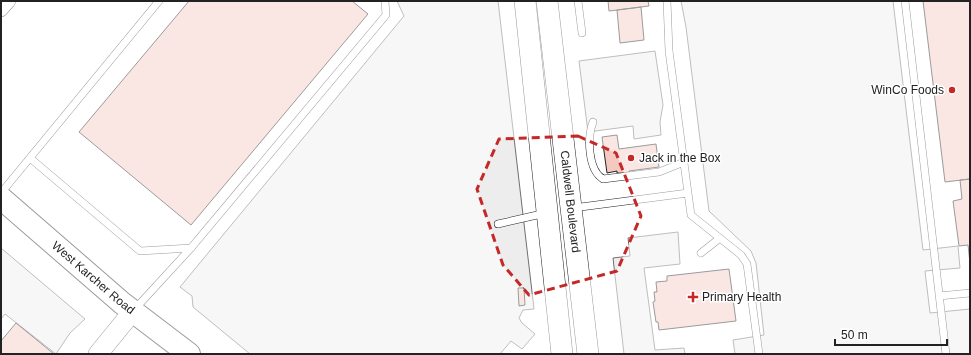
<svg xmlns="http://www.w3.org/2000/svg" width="971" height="355" font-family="Helvetica,sans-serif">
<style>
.parking{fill:#ededed;stroke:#6f6f6f}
.building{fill:#f3c9c0;stroke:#222}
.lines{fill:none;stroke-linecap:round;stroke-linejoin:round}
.lane-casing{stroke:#222;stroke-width:8}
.street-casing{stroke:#222;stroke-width:14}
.secondary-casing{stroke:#222;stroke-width:20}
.primary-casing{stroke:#222;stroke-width:22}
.highway-casing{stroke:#222;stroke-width:24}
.lane{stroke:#fff;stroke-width:7}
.street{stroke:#fff;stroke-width:13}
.secondary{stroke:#fff;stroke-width:19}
.primary{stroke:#fff;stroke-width:21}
.highway{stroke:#fff;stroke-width:22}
.marked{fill:none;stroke:#c62828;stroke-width:3;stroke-dasharray:8 5;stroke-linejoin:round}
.poi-dot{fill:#c62828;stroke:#fff;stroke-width:1.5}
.labels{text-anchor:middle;stroke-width:3;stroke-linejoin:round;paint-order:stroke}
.poi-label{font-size:12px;fill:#222;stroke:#fff;text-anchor:start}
.street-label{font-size:12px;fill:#222;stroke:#fff}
</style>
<rect width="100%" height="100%" fill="#fff"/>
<path class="parking" d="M 397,1 L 498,1 L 534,309 L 523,310 L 519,318 L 522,323 L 535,334 L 522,349 L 511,341 L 500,354 L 250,354 L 193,307 L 192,296 L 180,287 L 404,16 Z
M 681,1 L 893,1 L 923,250 L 958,246 L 960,268 L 925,271 L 930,313 L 970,309 L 970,354 L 735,354 L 733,340 L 764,335 L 756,263 L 751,251 L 709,211 L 686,27 Z
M 655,51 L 663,105 L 660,122 L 661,135 L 634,139 L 633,126 L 588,132 L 579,61 Z
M 678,232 L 680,264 L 644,268 L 655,350 L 684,348 L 685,354 L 624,354 L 613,258 L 630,256 L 628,238 Z
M 1,248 L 85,319 L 70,333 L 56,354 L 5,314 L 1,319 Z"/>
<path class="building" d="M 189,1 L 352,1 L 368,14 L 191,225 L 79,132 Z
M 608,1 L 648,1 L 649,6 L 609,11 Z
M 923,1 L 970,1 L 970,179 L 945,182 Z
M 641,7 L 644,40 L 620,43 L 617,10 Z
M 617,135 L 619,149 L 656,144 L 659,167 L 629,171 L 630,174 L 617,173 L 617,171 L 607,173 L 602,137 Z
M 970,179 L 970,263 L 968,245 L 959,246 L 953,201 L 962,199 L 960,180 Z
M 729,269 L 736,321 L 659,330 L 658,322 L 656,322 L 653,302 L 655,301 L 654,292 L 657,292 L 656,282 L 667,281 L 667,276 Z
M 518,288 L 524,288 L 525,305 L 519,306 Z
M 16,323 L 54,354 L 1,354 L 1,341 Z"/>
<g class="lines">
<defs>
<path id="lane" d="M 578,1 L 582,33
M 905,1 L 946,354
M 593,122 C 587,138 588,170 603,179 L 659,172 L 684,162
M 30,158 L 140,251 L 191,248
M 1,193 L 159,1
M 688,193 L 691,215 L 741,255 L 747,264 L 759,354
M 573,208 L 688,193 L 669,51 L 667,1
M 498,224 L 546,213
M 701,253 L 720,238
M 939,296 L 970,293
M 134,310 L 191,248 L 386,15 L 385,1"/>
<path id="street" d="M 1,10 L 9,1"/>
<path id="secondary" d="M 98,354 L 133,311"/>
<g id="primary">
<path d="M 525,1 L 562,354"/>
<path id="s1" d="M 547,1 L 588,354"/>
</g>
<g id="highway">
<path id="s2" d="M 1,198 L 122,303 L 189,354"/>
</g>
</defs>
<use href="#lane" class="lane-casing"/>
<use href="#street" class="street-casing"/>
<use href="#secondary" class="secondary-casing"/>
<use href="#primary" class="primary-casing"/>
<use href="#highway" class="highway-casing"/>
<use href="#lane" class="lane"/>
<use href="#street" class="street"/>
<use href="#secondary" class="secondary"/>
<use href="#primary" class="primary"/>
<use href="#highway" class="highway"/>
</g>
<path d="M0 0H971V355H0ZM 578,136 L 616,153 L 641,216 L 617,271 L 529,295 L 503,265 L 477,189 L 499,139 Z" fill="#fff" fill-opacity=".55" fill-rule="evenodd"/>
<path class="marked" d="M 578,136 L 616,153 L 641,216 L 617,271 L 529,295 L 503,265 L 477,189 L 499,139 Z"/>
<g class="poi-dot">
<circle cx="952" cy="90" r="4"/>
<circle cx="631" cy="158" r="4"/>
<path d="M691 291h4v4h4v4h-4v4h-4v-4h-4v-4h4z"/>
</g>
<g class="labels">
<g class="poi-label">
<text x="944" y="94" text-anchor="end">WinCo Foods</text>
<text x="639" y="162">Jack in the Box</text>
<text x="702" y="301">Primary Health</text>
</g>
<g class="street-label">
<text dy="4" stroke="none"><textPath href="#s1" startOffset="202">Caldwell Boulevard</textPath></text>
<text dy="4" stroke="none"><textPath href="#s2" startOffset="122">West Karcher Road</textPath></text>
</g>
</g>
<rect width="971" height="355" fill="none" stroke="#222222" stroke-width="4"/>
<path d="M835 339v6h112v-6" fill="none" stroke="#222222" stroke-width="2"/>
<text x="841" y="339" font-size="12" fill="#222222" stroke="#ffffff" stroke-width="3" paint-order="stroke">50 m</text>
</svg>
